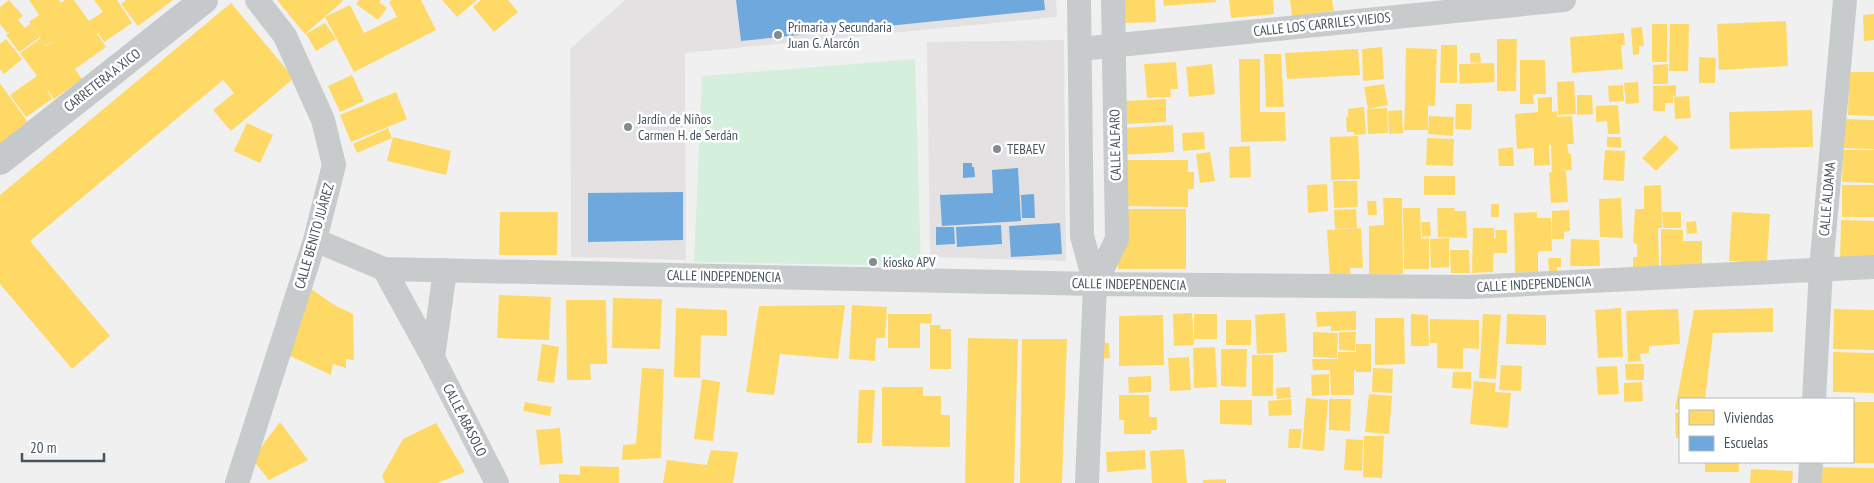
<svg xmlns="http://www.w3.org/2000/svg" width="1874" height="483" font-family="'PT Sans Narrow',sans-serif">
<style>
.education{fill:#e3e1e2}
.green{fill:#d5efdd}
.homes{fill:#ffd966}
.schools{fill:#6fa8dc}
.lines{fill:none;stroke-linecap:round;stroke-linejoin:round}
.street{stroke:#c8cbcc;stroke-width:24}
.primary{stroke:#c5c9cc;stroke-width:28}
.poi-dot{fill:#828b90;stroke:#fff;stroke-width:2}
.labels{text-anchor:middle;stroke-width:5;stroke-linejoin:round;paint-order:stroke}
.street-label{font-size:14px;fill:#47545d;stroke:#fff}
.poi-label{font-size:14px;fill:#47545d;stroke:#fff;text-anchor:start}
</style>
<rect width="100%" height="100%" fill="#f1f0f0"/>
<path class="education" d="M 625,0 L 1056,0 L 1057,17 L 685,53 L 686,260 L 571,257 L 570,49 Z
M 1064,40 L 1066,261 L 930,257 L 927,42 Z"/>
<path class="green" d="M 915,59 L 921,266 L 694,262 L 702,76 Z"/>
<path class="homes" d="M 9,0 L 23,16 L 18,20 L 25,28 L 30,24 L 40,37 L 19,52 L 6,35 L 11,31 L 7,33 L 0,24 L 0,7 Z
M 29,0 L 59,0 L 61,3 L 65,0 L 74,0 L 89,21 L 103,12 L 94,0 L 117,0 L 132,23 L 104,42 L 98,33 L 97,34 L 106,47 L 75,69 L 82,79 L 54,99 L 46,88 L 52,99 L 26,117 L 10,95 L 37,76 L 20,53 L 41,38 L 46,46 L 55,40 L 46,45 L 29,22 L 39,15 Z
M 126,0 L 173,0 L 138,26 L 121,4 Z
M 277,0 L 342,0 L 343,1 L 305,34 Z
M 359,0 L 381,0 L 379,2 L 387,8 L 378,20 L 356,4 Z
M 392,0 L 421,0 L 436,30 L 354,72 L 325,17 L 350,5 L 364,33 L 397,17 L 389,2 Z
M 442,0 L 477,0 L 457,17 Z
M 481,0 L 508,0 L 518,12 L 494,32 L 473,7 Z
M 1125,0 L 1155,0 L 1156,22 L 1125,23 Z
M 1163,0 L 1216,0 L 1216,2 L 1164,6 Z
M 1229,0 L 1273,0 L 1274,14 L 1231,18 Z
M 1290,0 L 1332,0 L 1334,11 L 1292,16 Z
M 231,3 L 294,78 L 231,131 L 213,110 L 234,93 L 223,80 L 30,241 L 110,336 L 72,369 L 0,284 L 0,195 Z
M 1874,14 L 1874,40 L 1864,41 L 1863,15 Z
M 1786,21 L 1788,66 L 1719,70 L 1717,24 Z
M 325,23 L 336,39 L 316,51 L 306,34 Z
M 1652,24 L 1667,24 L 1667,62 L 1652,62 Z
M 1670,24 L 1689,24 L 1688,71 L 1669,71 Z
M 1642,27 L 1644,46 L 1639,46 L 1639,54 L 1633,55 L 1631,28 Z
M 1624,33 L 1625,45 L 1621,45 L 1623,69 L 1572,73 L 1570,37 Z
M 6,39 L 22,59 L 4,74 L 0,69 L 0,44 Z
M 1497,39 L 1517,39 L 1516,91 L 1497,91 Z
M 1441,45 L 1457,45 L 1457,83 L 1440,83 Z
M 1382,47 L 1384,79 L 1363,81 L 1362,49 Z
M 1406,48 L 1437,49 L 1435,106 L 1405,105 Z
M 1358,49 L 1360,75 L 1287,79 L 1285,53 Z
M 1470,53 L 1480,53 L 1481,63 L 1470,62 Z
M 1264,54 L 1281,54 L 1284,107 L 1266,107 Z
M 1699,57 L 1716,58 L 1715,83 L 1699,83 Z
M 1239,59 L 1260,59 L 1260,112 L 1285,112 L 1286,141 L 1241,142 Z
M 1520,60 L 1545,60 L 1546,94 L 1533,94 L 1534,104 L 1520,104 Z
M 1176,62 L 1178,89 L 1170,89 L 1171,97 L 1147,98 L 1144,64 Z
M 1494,63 L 1495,82 L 1460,84 L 1459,64 Z
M 1212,64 L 1215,94 L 1189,97 L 1186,67 Z
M 1668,64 L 1668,84 L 1653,84 L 1653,65 Z
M 1849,72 L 1874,72 L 1874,116 L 1848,115 Z
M 352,75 L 364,101 L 340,112 L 328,86 Z
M 1574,81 L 1576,114 L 1558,115 L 1557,82 Z
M 1638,82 L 1639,103 L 1626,104 L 1624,83 Z
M 0,83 L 29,124 L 0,144 Z
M 1384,84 L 1388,105 L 1368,109 L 1364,87 Z
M 1623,85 L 1624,101 L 1609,102 L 1608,86 Z
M 1676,85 L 1676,97 L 1673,96 L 1673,103 L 1665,103 L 1665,111 L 1653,111 L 1653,86 Z
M 396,92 L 407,119 L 351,142 L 340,115 Z
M 1577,95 L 1592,95 L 1593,114 L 1577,115 Z
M 1689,96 L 1691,118 L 1675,119 L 1674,97 Z
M 1552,97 L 1552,112 L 1557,111 L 1557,117 L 1572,116 L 1574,144 L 1567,144 L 1569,154 L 1571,154 L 1572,170 L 1559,171 L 1566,171 L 1568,202 L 1551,203 L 1549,173 L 1552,172 L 1551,145 L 1549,145 L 1550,165 L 1534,166 L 1534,148 L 1517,149 L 1515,114 L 1538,112 L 1538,98 Z
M 1166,99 L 1166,122 L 1126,124 L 1125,101 Z
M 1456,104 L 1472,104 L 1471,130 L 1455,129 Z
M 1405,105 L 1428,106 L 1428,130 L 1404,130 Z
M 1618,105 L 1620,134 L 1608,134 L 1607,121 L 1596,122 L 1596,106 Z
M 1364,107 L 1366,134 L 1354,135 L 1354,132 L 1347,132 L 1346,117 L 1348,117 L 1348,109 Z
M 1387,108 L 1388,133 L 1368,134 L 1367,109 Z
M 1402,110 L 1403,133 L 1389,134 L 1388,111 Z
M 1812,110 L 1813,147 L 1730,149 L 1729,112 Z
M 1429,116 L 1454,117 L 1453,136 L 1428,134 Z
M 1843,119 L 1874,120 L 1874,149 L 1843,148 Z
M 247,123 L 273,135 L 260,163 L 234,151 Z
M 1173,125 L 1174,152 L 1123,155 L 1122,128 Z
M 388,128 L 392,138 L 357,153 L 353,144 Z
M 1204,132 L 1205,149 L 1183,151 L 1182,133 Z
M 1665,135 L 1679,148 L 1656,171 L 1642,158 Z
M 1358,136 L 1360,179 L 1331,180 L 1330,137 Z
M 393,137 L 451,151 L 446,175 L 387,161 Z
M 1607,137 L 1621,137 L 1621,148 L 1607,147 Z
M 1427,138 L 1454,139 L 1453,166 L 1426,165 Z
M 1250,146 L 1251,177 L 1230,178 L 1229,147 Z
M 1513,147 L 1514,166 L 1499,166 L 1498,149 Z
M 1605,150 L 1625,151 L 1624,181 L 1603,180 Z
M 1843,150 L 1874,150 L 1874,183 L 1842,182 Z
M 1210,152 L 1215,181 L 1200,183 L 1196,154 Z
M 1122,160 L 1188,160 L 1188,172 L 1194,172 L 1194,189 L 1188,189 L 1188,207 L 1122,206 Z
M 1424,176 L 1455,176 L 1455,195 L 1424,195 Z
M 1333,181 L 1357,181 L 1358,207 L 1334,208 Z
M 1327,184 L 1328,211 L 1308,213 L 1307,185 Z
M 1661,185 L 1662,228 L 1658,228 L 1659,270 L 1633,270 L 1633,257 L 1637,257 L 1637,244 L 1633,243 L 1635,209 L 1644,209 L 1644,186 Z
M 1842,185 L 1874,185 L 1874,217 L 1842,217 Z
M 1383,198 L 1402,198 L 1403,274 L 1369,275 L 1369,226 L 1384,225 Z
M 1621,198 L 1623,238 L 1600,237 L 1599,199 Z
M 1367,201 L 1376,201 L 1377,215 L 1368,215 Z
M 1491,204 L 1499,204 L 1499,217 L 1491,217 Z
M 1403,208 L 1420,208 L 1421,239 L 1429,238 L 1429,269 L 1404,269 Z
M 1437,208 L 1455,208 L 1454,211 L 1466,211 L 1467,238 L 1438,237 Z
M 1118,209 L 1186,209 L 1186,269 L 1118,269 Z
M 1356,209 L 1357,228 L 1335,229 L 1334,210 Z
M 1569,210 L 1570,231 L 1564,232 L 1564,239 L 1552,239 L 1552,211 Z
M 500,212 L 558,212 L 557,255 L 499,255 Z
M 1537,212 L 1537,218 L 1551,218 L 1552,251 L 1538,251 L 1538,272 L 1515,273 L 1514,213 Z
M 1662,212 L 1681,212 L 1681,228 L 1663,228 Z
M 1732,212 L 1770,214 L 1767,263 L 1729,261 Z
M 1841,220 L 1874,221 L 1874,260 L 1840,260 Z
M 1696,221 L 1697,233 L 1687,234 L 1686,222 Z
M 1421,222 L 1430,222 L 1431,236 L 1422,237 Z
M 1361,228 L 1363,268 L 1350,268 L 1351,276 L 1330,277 L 1327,230 Z
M 1473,228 L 1494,228 L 1494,238 L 1496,238 L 1495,230 L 1507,230 L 1507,253 L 1494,253 L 1494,243 L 1493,272 L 1472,273 Z
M 1661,229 L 1683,230 L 1683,241 L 1702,241 L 1702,266 L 1661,266 Z
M 1449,238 L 1449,267 L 1431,268 L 1430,239 Z
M 1571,239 L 1599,240 L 1600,266 L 1570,266 Z
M 1450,250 L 1469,250 L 1470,273 L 1451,273 Z
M 1548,258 L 1561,258 L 1561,267 L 1557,267 L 1557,272 L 1549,272 Z
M 311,289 L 336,306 L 353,314 L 354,360 L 346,359 L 346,368 L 333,364 L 331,375 L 286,354 Z
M 499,295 L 551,297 L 549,340 L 497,338 Z
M 613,298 L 662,299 L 660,349 L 612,348 Z
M 566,300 L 606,300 L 607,364 L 590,364 L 591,380 L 567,380 Z
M 845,305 L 838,359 L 780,354 L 774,395 L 746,392 L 759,306 Z
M 852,305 L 887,307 L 885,338 L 876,338 L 875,361 L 849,359 Z
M 676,308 L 727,310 L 727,336 L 701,335 L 700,378 L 674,377 Z
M 1621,308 L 1623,357 L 1598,358 L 1595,310 Z
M 1773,308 L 1773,332 L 1713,333 L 1705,399 L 1680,399 L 1680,410 L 1675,409 L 1694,310 Z
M 1678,309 L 1680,344 L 1649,346 L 1649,353 L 1640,354 L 1641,361 L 1628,362 L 1626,311 Z
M 1834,309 L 1874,310 L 1874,350 L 1833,349 Z
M 1356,311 L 1356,330 L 1331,331 L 1331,326 L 1317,327 L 1316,312 Z
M 1192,313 L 1194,345 L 1174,346 L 1173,314 Z
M 1285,313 L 1287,352 L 1257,354 L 1255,315 Z
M 888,314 L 932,314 L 931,324 L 920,323 L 920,348 L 888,348 Z
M 1194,314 L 1217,314 L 1217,339 L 1194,339 Z
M 1411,314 L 1428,315 L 1429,346 L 1411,346 Z
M 1483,314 L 1501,315 L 1496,379 L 1479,378 Z
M 1507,314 L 1546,315 L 1546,345 L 1506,344 Z
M 1163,315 L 1164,365 L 1119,366 L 1119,316 Z
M 1375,318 L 1404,318 L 1405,364 L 1375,365 Z
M 1430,319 L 1479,320 L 1479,349 L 1463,348 L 1463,369 L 1437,368 L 1437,343 L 1430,343 Z
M 1226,320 L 1251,320 L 1251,345 L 1226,345 Z
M 930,325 L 941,325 L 940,329 L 951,329 L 951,369 L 930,369 Z
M 1105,331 L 1105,343 L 1109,343 L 1110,358 L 1100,359 Z
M 1313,332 L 1338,333 L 1337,358 L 1313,357 Z
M 1339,332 L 1356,332 L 1355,351 L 1339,350 Z
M 968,338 L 1018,339 L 1014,483 L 965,483 Z
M 1022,339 L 1067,339 L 1062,483 L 1020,483 Z
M 542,344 L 559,347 L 554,383 L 537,381 Z
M 1356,344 L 1371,344 L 1371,372 L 1356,372 L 1356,370 L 1354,370 L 1354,395 L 1331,395 L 1330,370 L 1313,370 L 1312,359 L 1338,359 L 1338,352 L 1356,352 Z
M 1215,347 L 1217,387 L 1194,388 L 1193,348 Z
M 1221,349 L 1247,349 L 1246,387 L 1221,386 Z
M 1833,352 L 1874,353 L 1874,393 L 1833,392 Z
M 1252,355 L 1273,355 L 1273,396 L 1252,396 Z
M 1189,357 L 1191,390 L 1170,391 L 1168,358 Z
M 1625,364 L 1644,364 L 1644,380 L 1626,380 Z
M 1501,365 L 1522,366 L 1521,391 L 1499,390 Z
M 1617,366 L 1619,394 L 1598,395 L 1596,367 Z
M 642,368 L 664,369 L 661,458 L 622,460 L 623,445 L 636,444 Z
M 1373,368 L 1393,369 L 1392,393 L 1372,392 Z
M 1453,372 L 1471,372 L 1471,389 L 1452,388 Z
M 1329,374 L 1329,395 L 1312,396 L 1311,375 Z
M 1151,376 L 1151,392 L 1129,393 L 1128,377 Z
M 702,379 L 720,382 L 713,441 L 694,439 Z
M 1474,381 L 1496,383 L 1495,392 L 1511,393 L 1508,428 L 1470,424 Z
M 1642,382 L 1643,401 L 1624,402 L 1624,383 Z
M 882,387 L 923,387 L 923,396 L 941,396 L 941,415 L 950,415 L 950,447 L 882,446 Z
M 1290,387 L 1291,398 L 1277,399 L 1276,388 Z
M 859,390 L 875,390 L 872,443 L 857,443 Z
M 1369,394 L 1392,396 L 1389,434 L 1365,432 Z
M 1119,395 L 1149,395 L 1149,417 L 1157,417 L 1157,430 L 1151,430 L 1151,434 L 1124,434 L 1124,420 L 1119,420 Z
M 1306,398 L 1328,400 L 1324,451 L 1302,449 Z
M 1291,399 L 1292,415 L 1269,416 L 1268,401 Z
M 1329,399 L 1351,399 L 1350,431 L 1329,430 Z
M 1220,400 L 1252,400 L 1252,425 L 1220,424 Z
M 525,402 L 552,407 L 550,416 L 523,411 Z
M 1853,402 L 1874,402 L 1874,463 L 1853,463 Z
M 1680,412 L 1680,438 L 1676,438 L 1675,413 Z
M 280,422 L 308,460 L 269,480 L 252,459 Z
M 436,423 L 465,472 L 437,483 L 385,483 L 382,476 L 403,439 Z
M 560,428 L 563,463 L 540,465 L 536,430 Z
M 1289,429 L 1302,429 L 1300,448 L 1288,448 Z
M 1364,436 L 1384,436 L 1382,478 L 1363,477 Z
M 1346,439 L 1363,440 L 1362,471 L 1344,470 Z
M 1184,449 L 1187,483 L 1152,483 L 1150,451 Z
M 711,450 L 738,452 L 733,483 L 663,483 L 667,460 L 707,465 Z
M 1145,450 L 1146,469 L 1107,472 L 1106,452 Z
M 1705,462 L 1739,462 L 1739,472 L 1705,472 Z
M 580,466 L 619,467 L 619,483 L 559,483 L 559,474 L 580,475 Z
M 1816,467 L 1874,468 L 1874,483 L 1816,483 Z
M 1751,469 L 1793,471 L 1792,483 L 1750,483 Z
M 1226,479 L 1226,483 L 1203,483 L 1203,480 Z"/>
<path class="schools" d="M 736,0 L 1044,0 L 1045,10 L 741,41 Z
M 963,163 L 972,163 L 972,167 L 974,167 L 975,177 L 963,178 Z
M 1018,168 L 1021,221 L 942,226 L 940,195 L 993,193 L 992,170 Z
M 683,192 L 683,240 L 588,242 L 588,193 Z
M 1034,194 L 1035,218 L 1022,218 L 1021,195 Z
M 1060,223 L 1062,254 L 1011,257 L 1009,226 Z
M 1001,225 L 1002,244 L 957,247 L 956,227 Z
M 936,227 L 954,227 L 955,244 L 936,245 Z"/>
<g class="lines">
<path class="street" d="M 1079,0 L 1082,236 L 1095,284 L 1087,483
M 1080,49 L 1564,0
M 315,240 L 384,269 L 1095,284 L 1469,287 L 1874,267
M 384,269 L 433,358 L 497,483
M 1095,284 L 1117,239 L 1113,0
M 433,358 L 445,270
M 1814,399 L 1821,269 L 1845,0
M 237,483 L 315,240 L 334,165 L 323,120 L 285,36 L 257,0
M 1810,483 L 1811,462"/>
<path class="primary" d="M 0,161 L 204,0"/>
</g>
<g class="poi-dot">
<circle cx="778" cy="35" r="5"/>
<circle cx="628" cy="127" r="5"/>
<circle cx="997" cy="149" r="5"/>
<circle cx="873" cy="262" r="5"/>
</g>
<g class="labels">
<g class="street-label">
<text transform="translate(1322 24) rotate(-6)" y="5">CALLE LOS CARRILES VIEJOS</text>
<text transform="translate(102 80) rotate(-38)" y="5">CARRETERA A XICO</text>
<text transform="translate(1115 145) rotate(-91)" y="5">CALLE ALFARO</text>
<text transform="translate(1827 199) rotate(-85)" y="5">CALLE ALDAMA</text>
<text transform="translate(314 236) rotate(-74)" y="5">CALLE BENITO JUÁREZ</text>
<text transform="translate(724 276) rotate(1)" y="5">CALLE INDEPENDENCIA</text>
<text transform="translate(1129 284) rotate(1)" y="5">CALLE INDEPENDENCIA</text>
<text transform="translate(1534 284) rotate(-3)" y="5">CALLE INDEPENDENCIA</text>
<text transform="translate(465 420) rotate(63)" y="5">CALLE ABASOLO</text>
</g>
<g class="poi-label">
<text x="788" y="32">Primaria y Secundaria<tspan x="788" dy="16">Juan G. Alarcón</tspan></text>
<text x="638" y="124">Jardín de Niños<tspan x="638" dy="16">Carmen H. de Serdán</tspan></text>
<text x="1007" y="154">TEBAEV</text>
<text x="883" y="267">kiosko APV</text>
</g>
</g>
<rect x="1679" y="398" width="175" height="65" fill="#ffffff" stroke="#b5bbbe"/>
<rect x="1689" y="410" width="25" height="15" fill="#ffd966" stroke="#b5bbbe"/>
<text x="1724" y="423" font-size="15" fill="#47545d">Viviendas</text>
<rect x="1689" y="436" width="25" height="15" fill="#6fa8dc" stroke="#b5bbbe"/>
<text x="1724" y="448" font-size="15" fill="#47545d">Escuelas</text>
<path d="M22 453v8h82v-8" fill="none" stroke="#47545d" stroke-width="2.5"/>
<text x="30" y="453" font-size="15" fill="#47545d" stroke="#ffffff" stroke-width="4" paint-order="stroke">20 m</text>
</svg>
